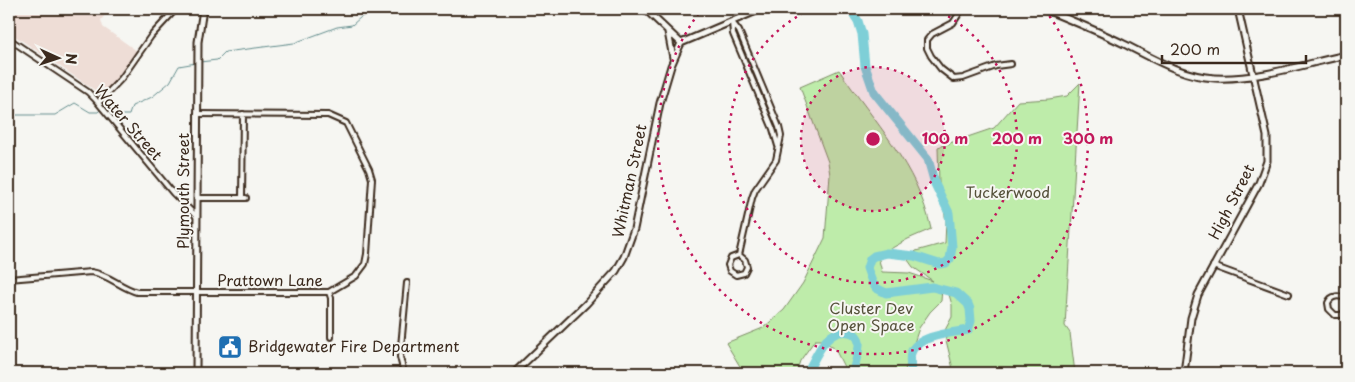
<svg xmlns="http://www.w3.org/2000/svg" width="1355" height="382" font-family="'Playpen Sans',sans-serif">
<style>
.built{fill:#eeddd6}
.green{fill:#beecaa;stroke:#7c8b64}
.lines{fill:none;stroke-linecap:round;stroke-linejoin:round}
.stream{stroke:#638d8d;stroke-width:1}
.river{stroke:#7ecfd7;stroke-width:9}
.street-casing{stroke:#3b2a1e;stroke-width:8}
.secondary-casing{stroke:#3b2a1e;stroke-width:9}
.street{stroke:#f6f6f2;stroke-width:4}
.secondary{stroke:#f6f6f2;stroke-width:5}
.ring{fill:none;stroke:#c2185b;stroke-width:2.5;stroke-dasharray:2.5 5}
.labels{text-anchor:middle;stroke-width:4;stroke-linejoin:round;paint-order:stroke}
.street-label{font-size:15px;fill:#3b2a1e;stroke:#f6f6f2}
.park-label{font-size:15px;fill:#55513a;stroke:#f6f6f2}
.poi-label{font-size:15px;fill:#3b2a1e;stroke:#f6f6f2;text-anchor:start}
.centre{fill:#c2185b;stroke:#f6f6f2;stroke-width:2.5}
.ring-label{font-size:15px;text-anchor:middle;font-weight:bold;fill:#c2185b;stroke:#f6f6f2;stroke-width:4;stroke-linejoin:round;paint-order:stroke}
</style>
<rect width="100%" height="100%" fill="#f6f6f2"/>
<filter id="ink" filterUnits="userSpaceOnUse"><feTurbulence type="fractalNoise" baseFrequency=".02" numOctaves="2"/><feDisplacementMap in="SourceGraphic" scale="10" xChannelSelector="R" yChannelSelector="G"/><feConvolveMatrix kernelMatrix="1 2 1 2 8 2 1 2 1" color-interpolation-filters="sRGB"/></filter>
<g filter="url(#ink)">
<path class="built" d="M 9,9 L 110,9 L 101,20 L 103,27 L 137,51 L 114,82 L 107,89 L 96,91 L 9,32 Z"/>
<path class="green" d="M 839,70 C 874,122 918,166 931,229 L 908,239 L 878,256 L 882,272 L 909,273 L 933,281 L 913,267 L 908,260 L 916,251 L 945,243 L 946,221 L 939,184 L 938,147 L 994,128 L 1018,101 L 1049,99 L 1067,96 L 1080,83 L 1065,326 L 1070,333 L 1075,373 L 954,373 L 944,332 L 952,317 L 952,305 L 948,291 L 942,288 L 941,301 L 930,312 L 919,328 L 904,373 L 847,373 L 835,349 L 823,340 L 815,340 L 800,361 L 796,373 L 744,373 L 726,343 L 763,328 L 784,310 L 803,283 L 825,238 L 830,175 L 828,162 L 800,87 Z"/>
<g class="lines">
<path class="stream" d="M 200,62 L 217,60 L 225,52 L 294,43 L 337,27 L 352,25 L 361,17 L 378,9
M 104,107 L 109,106 L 122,115 L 129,115 L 132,106 L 152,97 L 170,82 L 179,66 L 196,63
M 9,115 L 55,115 L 75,103 L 90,112 L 98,112 L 101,109"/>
<path class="river" d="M 850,9 L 858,21 L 862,34 L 865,66 L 874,92 L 928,159 L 935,184 L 949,213 L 952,247 L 950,259 L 946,263 L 939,264 L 914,256 L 887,253 L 874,256 L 870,259 L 867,268 L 872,282 L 876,288 L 886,293 L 932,287 L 956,293 L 968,304 L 970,309 L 971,321 L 968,330 C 952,333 917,335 911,353 C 909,360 911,367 912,373
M 807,373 C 816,357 826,327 849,332 C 854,333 858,336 859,342 C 860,352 854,364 853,373"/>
<defs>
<path id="street" d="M 962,9 L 953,23 L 932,34 L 927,40 L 927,48 L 931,56 L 941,69 L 954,79 L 963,78 L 996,66 L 1011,64
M 732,22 L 739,31 L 779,127 L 781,136 L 776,160 L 755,190 L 752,198 L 739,255 L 745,260 L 747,267 L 744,273 L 736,275 L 730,271 L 728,265 L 731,258 L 739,255
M 732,22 L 733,34 L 773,129 L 778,146
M 9,39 L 88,92 L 95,99 L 173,193 L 197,217
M 99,102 L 121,79 L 151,36 L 176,9
M 197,198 L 246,198
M 242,198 L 243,114
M 1213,266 L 1289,294
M 9,279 L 91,272 C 108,274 121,288 137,292 L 329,292 L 356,276 L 365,264 L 367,254 L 372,179 L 369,169 L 346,123 L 328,115 L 197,114
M 329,292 L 331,298 L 331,337
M 1346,299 C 1340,295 1331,295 1328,303 L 1329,309 L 1335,315 L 1341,315 L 1346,311
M 404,373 L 400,357 L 407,283"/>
<path id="secondary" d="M 645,9 L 681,43 L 761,9
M 1044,9 C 1070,20 1098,31 1124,44 C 1154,59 1181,76 1215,78 C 1259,80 1304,64 1346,55
M 668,32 L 673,58
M 196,373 L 198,42 L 203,9
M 514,373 L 586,304 L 616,271 L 624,257 L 634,229 L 660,103 L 671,66 L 681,43
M 1184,373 L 1191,318 L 1198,295 L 1259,183 L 1267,161 L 1267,136 L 1238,9"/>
</defs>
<use href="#street" class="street-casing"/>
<use href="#secondary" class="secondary-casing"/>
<use href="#street" class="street"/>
<use href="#secondary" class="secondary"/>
</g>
</g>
<circle cx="873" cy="139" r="72" fill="#c2185b" fill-opacity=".12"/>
<g class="ring">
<circle cx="873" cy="139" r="72"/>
<path d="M935 9A144 144 0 1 1 811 9"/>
<path d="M1045 10A215 215 0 1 1 701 10"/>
</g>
<defs>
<symbol id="civic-square" viewBox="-11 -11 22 22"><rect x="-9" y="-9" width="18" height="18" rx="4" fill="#1f6fb2" stroke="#f6f6f2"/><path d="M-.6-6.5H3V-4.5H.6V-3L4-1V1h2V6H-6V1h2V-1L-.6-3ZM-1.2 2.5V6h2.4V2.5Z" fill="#fff"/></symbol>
</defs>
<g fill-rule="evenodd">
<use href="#civic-square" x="216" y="333" width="28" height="28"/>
</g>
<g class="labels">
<g class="street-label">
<text transform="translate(128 123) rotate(49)" y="5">Water Street</text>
<text transform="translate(630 181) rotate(-78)" y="5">Whitman Street</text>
<text transform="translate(184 191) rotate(-90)" y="5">Plymouth Street</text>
<text transform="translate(1232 202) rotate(-63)" y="5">High Street</text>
<text x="270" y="286">Prattown Lane</text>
</g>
<g class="park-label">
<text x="1008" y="198">Tuckerwood</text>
<text x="871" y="314">Cluster Dev<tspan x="871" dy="17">Open Space</tspan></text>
</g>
<g class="poi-label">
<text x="248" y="352">Bridgewater Fire Department</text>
</g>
</g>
<circle cx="873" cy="139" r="8" class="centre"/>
<g class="ring-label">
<text x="945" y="144">100 m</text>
<text x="1017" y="144">200 m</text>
<text x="1088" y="144">300 m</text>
</g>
<rect width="1355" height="382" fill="none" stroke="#f6f6f2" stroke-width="30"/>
<rect x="15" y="15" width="1325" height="352" fill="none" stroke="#3b2a1e" stroke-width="2" filter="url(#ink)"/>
<g transform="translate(58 58) rotate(93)" stroke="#f6f6f2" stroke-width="4" paint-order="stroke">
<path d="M0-4L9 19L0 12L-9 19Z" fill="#3b2a1e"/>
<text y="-8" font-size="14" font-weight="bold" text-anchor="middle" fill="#3b2a1e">N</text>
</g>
<path d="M1162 55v8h144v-8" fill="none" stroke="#3b2a1e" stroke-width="2.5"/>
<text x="1170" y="55" font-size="15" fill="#3b2a1e" stroke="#f6f6f2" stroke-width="4" paint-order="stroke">200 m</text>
</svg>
